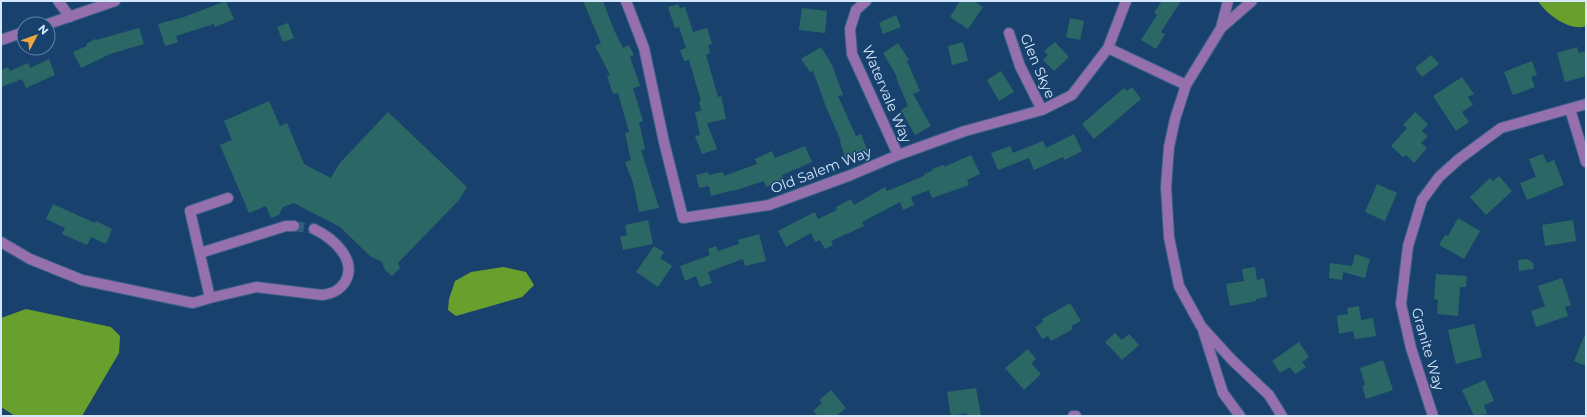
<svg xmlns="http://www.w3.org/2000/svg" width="1587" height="417" font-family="Montserrat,sans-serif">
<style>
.water{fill:#69a02d}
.building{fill:#2b6865}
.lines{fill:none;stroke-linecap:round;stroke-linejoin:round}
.minor-tunnel{stroke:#345b82;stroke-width:10;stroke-dasharray:10 5;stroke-linecap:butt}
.minor-casing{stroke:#3a6087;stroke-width:12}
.minor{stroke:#9570ac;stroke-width:10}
.labels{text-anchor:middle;stroke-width:3;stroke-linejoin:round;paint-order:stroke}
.street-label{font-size:14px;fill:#d5e7fc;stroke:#18426d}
</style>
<rect width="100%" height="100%" fill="#18426d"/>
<path class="water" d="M 1538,1 L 1586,1 L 1586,26 C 1570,32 1546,14 1538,1 Z
M 503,267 L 526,272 L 534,285 L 522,297 L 456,316 L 448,310 L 449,299 L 455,281 L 471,272 Z
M 26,309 L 111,327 L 120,336 L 119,353 L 82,416 L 15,416 L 1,407 L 1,318 Z"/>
<path class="building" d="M 226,1 L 234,19 L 215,27 L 214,24 L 176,36 L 178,42 L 165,46 L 158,24 L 184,17 Z
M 583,1 L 603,1 L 614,30 L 623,48 L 629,45 L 634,55 L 630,57 L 640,86 L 633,88 L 643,121 L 639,122 L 645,149 L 641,150 L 659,208 L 639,212 L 633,183 L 625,162 L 631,160 L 625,133 L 629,132 L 618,93 L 613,94 L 607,76 L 610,75 L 595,46 L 601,43 Z
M 960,1 L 974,1 L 983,7 L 968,29 L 950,17 Z
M 1162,1 L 1181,1 L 1161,32 L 1165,34 L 1156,49 L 1141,40 L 1157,15 L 1154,13 Z
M 678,4 L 680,8 L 685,7 L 693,32 L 707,28 L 712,44 L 708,45 L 710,53 L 706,55 L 718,97 L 721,96 L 726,119 L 707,123 L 717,149 L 702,154 L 695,136 L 700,135 L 695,112 L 701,111 L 699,101 L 701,101 L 689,60 L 684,61 L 680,50 L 686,48 L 679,27 L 675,28 L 668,7 Z
M 802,8 L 827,11 L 825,33 L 799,30 Z
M 896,15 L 901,27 L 883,34 L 879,23 Z
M 1070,18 L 1084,21 L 1080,40 L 1066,37 Z
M 288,23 L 294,38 L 283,42 L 277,27 Z
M 139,28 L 144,44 L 110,54 L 81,68 L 73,52 L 87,46 L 86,44 L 95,39 L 96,40 Z
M 963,42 L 968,61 L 952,65 L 948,46 Z
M 1055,42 L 1069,57 L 1054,71 L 1043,60 L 1048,55 L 1044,51 Z
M 898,43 L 909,60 L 907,61 L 920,91 L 913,94 L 931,126 L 915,135 L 901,110 L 908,106 L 896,77 L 897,77 L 883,53 Z
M 821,47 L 832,65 L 843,95 L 838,96 L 856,136 L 861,134 L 868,152 L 846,160 L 840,142 L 841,141 L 826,107 L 813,71 L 810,72 L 801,59 Z
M 1577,47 L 1579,53 L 1586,51 L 1586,76 L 1565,82 L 1557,53 Z
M 1431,55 L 1439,64 L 1422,77 L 1415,68 Z
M 49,59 L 55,75 L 26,88 L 22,79 L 1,87 L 1,70 L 8,67 L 10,71 L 28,63 L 30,68 Z
M 1532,61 L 1537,75 L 1531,77 L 1535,87 L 1513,95 L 1504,72 Z
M 1001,71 L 1014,92 L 999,101 L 987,80 Z
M 1462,77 L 1474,94 L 1468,97 L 1473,105 L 1462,112 L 1469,122 L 1456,131 L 1433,96 Z
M 1132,87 L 1141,99 L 1094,139 L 1082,124 L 1124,88 L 1127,91 Z
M 269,101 L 280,126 L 287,123 L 304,164 L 331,178 L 339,164 L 388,112 L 467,187 L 459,200 L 398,263 L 400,268 L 392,276 L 385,270 L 382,262 L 370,256 L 340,227 L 294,203 L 283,207 L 279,215 L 271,218 L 266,206 L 249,213 L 220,145 L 232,140 L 224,121 Z
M 1415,112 L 1428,124 L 1422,131 L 1428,136 L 1421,143 L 1427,148 L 1414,163 L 1406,155 L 1403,157 L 1391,146 L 1407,128 L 1403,125 Z
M 1074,134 L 1082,151 L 1065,160 L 1063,157 L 1034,170 L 1029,158 L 998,170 L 991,153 L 1010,146 L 1013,153 L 1043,141 L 1046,148 Z
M 805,146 L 812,162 L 782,175 L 784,180 L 766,187 L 764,181 L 733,191 L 733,190 L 711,196 L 709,186 L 699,188 L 696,175 L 708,172 L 709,175 L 723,172 L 724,176 L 757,164 L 755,159 L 772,151 L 775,158 Z
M 1543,154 L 1547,163 L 1554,160 L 1564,185 L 1527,200 L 1520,183 L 1536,177 L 1529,159 Z
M 971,155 L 980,174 L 967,180 L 969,185 L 932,198 L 929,190 L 911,197 L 914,205 L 903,210 L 900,202 L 862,222 L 864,226 L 831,241 L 833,245 L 825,249 L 820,240 L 815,242 L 811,233 L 786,247 L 778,231 L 815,212 L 818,219 L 837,210 L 836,207 L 851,199 L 854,205 L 885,187 L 887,191 L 924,176 L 924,174 L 932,171 L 932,169 L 944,165 L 944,167 Z
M 1499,176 L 1512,191 L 1486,215 L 1470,197 L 1490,178 L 1493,181 Z
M 1377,184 L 1397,193 L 1385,221 L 1365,212 Z
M 53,204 L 95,223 L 96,221 L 112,229 L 106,244 L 91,237 L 87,245 L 62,234 L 65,228 L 46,219 Z
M 1458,218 L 1480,231 L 1464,259 L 1439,245 L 1445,235 L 1448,236 Z
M 648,220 L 653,244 L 623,250 L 620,237 L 627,235 L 625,225 Z
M 1573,220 L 1576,241 L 1545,246 L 1542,225 Z
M 759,234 L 766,261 L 745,266 L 743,259 L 708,272 L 712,283 L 700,287 L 696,276 L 685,281 L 680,266 L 710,255 L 708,249 L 716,246 L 718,251 L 739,244 L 738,240 Z
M 654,246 L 664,252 L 660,258 L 672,266 L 658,287 L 636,272 Z
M 1355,254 L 1370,259 L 1365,278 L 1343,272 L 1342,280 L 1329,278 L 1330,263 L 1352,266 Z
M 1527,259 L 1533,263 L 1534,269 L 1519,271 L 1518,260 Z
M 1255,267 L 1257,280 L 1264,278 L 1267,297 L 1256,299 L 1256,301 L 1230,306 L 1226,284 L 1244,281 L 1242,269 Z
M 1436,274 L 1467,276 L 1466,287 L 1460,287 L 1458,316 L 1437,314 L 1438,300 L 1434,299 Z
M 1562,278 L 1571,305 L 1565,307 L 1568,316 L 1536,327 L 1531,311 L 1545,306 L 1538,286 Z
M 1070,303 L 1081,321 L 1071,326 L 1073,329 L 1051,341 L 1048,336 L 1042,339 L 1035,327 L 1043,322 L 1042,319 Z
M 1359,306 L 1361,320 L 1373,318 L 1376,336 L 1355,339 L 1353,331 L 1339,334 L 1337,316 L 1348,314 L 1347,308 Z
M 1474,324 L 1482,357 L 1456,364 L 1448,330 Z
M 1586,332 L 1586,366 L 1574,361 Z
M 1115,333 L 1122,340 L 1129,334 L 1139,345 L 1122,360 L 1105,342 Z
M 1299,342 L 1309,357 L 1302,362 L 1306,367 L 1295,374 L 1290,367 L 1280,373 L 1272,361 Z
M 1028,349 L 1036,359 L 1031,363 L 1041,374 L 1024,390 L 1005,368 Z
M 1383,360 L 1393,390 L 1366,399 L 1362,386 L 1365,385 L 1360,368 Z
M 1485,380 L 1494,401 L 1484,405 L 1487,414 L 1474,416 L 1462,390 Z
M 976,388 L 981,416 L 967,416 L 967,413 L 951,416 L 947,392 Z
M 831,390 L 846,408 L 836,416 L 818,416 L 813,411 L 822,403 L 819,400 Z"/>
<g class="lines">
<path class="minor-tunnel" d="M 294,226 L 314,229"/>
<defs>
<path id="minor" d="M 58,1 L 70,17
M 626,1 L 644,48 L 664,142 L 683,218 L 769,205 L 851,175 L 898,155 L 965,131 L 1042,110 L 1072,95 L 1108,48 L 1126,1
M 866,1 L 856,10 L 850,29 L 852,54 L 898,155
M 1228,1 L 1221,28 L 1186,85 L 1175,119 L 1169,147 L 1166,187 L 1169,237 L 1179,286 L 1201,326 L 1232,360 L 1269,395 L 1282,416
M 48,24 L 115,1
M 1221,28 L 1252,1
M 1009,33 L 1020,66 L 1042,110
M 1,40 L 24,32
M 1108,48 L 1186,85
M 1570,109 L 1586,162
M 1,242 L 30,259 L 82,280 L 193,303 L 210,298 L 190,211 L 228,198
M 200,253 L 286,226 L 294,226
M 210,298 L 256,287 L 322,295 C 332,294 339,291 345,282 C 358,260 333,238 314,229
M 1203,330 L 1223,393 L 1240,416
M 1073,416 L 1076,416
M 1433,416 L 1411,348 L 1401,304 L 1408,246 L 1422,200 L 1439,177 L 1459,159 L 1501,128 L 1586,104"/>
</defs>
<use href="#minor" class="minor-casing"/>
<use href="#minor" class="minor"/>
</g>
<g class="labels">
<g class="street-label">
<text transform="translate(1038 66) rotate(67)" y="5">Glen Skye</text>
<text transform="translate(887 94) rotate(67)" y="5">Watervale Way</text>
<text transform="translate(821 170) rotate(-21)" y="5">Old Salem Way</text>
<text transform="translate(1428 349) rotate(74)" y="5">Granite Way</text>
</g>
</g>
<rect width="1587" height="417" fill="none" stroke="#d5e7fc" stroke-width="4"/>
<g transform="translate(36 36) rotate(49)"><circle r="19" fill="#18426d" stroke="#6484a6"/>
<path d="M0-3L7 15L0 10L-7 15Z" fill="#f0a63e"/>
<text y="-6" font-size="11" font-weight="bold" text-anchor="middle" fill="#d5e7fc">N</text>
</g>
</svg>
